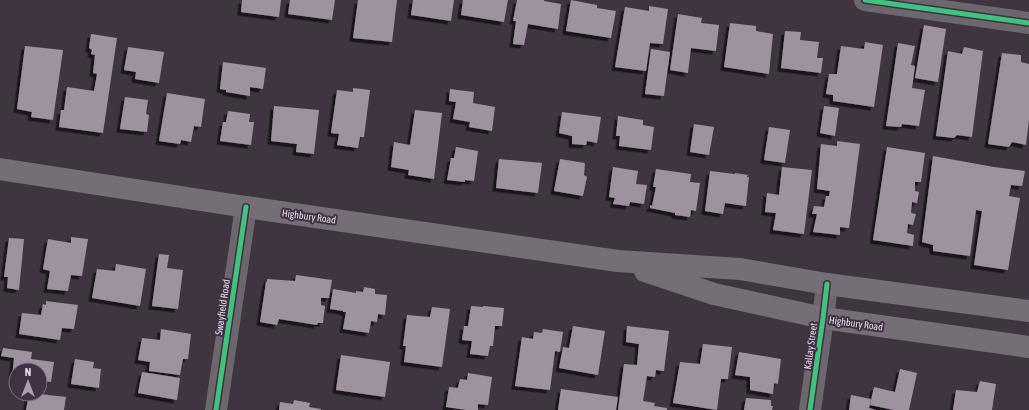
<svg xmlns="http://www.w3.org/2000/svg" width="1029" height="410" font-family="'Asap Condensed',sans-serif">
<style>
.building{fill:#9e92a0;filter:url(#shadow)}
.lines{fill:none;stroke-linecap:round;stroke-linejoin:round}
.minor{stroke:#6c666d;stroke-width:22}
.major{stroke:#756e77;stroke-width:22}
.cycleway-casing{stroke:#413144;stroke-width:8}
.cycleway{stroke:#40c37c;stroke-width:5}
.labels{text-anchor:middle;stroke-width:4;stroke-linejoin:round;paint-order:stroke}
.street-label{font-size:10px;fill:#e5dbe7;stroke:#413144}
</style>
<defs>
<filter id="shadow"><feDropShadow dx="-3.5" dy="3.5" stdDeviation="0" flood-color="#0009"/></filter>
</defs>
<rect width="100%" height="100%" fill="#3e3540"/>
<path class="building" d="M 242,0 L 281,0 L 279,17 L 241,12 Z
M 290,0 L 335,0 L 332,20 L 288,14 Z
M 358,0 L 397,0 L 392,42 L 353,38 Z
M 413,0 L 454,0 L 451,21 L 411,15 Z
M 463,0 L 508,0 L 504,22 L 461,15 Z
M 517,0 L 544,0 L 544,1 L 561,4 L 558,29 L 528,24 L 524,45 L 513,44 L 516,21 L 513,21 Z
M 571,0 L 597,5 L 597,8 L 616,11 L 611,38 L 566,31 Z
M 649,6 L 668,9 L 663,44 L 650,43 L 646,71 L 615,67 L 625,7 L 649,11 Z
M 678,14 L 702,18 L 701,23 L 719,25 L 716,51 L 691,48 L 688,73 L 670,70 Z
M 730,23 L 756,26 L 756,31 L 773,34 L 769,74 L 724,67 Z
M 924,25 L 946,29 L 938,82 L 915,78 Z
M 785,31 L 801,32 L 800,40 L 819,42 L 817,58 L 823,58 L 821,73 L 781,68 Z
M 91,34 L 117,38 L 103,133 L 59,127 L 61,110 L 64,110 L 67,87 L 94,91 L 97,74 L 93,73 L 95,55 L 91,54 L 92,50 L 89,48 Z
M 865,42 L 883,45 L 874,107 L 833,101 L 833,95 L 826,94 L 829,74 L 837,74 L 841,46 L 864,49 Z
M 898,43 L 915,46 L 911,65 L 915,66 L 912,88 L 925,90 L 919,126 L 902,124 L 901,127 L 886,126 Z
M 25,46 L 63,50 L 53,120 L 31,117 L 32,112 L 17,109 Z
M 128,47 L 164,52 L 159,83 L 135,79 L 136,72 L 124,70 Z
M 964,47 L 983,51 L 972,137 L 957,135 L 954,138 L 936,136 L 948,51 L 962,54 Z
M 651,49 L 670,52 L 664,96 L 645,94 Z
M 1002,53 L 1021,55 L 1021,62 L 1029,64 L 1029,120 L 1026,145 L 1012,142 L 1009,147 L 988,144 Z
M 223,62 L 266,68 L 263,89 L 250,87 L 250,96 L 226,92 L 226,90 L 220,89 Z
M 353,88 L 370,90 L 364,137 L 360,137 L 358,148 L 337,145 L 339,134 L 331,133 L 337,90 L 353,92 Z
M 450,89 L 474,92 L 473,103 L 495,107 L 492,131 L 469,127 L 470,122 L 453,119 L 456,102 L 449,101 Z
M 167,93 L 205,99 L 201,127 L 194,126 L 191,142 L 181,140 L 180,144 L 159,141 Z
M 125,97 L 148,100 L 146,114 L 149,115 L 147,132 L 120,129 Z
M 274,106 L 319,110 L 314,154 L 296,152 L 297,144 L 271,141 Z
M 824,106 L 839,108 L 835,136 L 820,133 Z
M 415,110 L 442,113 L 434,179 L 408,175 L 409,170 L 391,167 L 394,142 L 410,145 Z
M 228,111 L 250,114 L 249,122 L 254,122 L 251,145 L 220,141 L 223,122 L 226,122 Z
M 562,112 L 601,117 L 597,143 L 587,141 L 586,145 L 572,144 L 572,136 L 559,133 Z
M 618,116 L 643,120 L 643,125 L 654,127 L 651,150 L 619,146 L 620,136 L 616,136 Z
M 694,124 L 714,127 L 709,155 L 690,152 Z
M 769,127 L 790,130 L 785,163 L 764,160 Z
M 837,141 L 860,144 L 849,228 L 840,227 L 840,235 L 813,232 L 817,214 L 812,214 L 814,206 L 824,207 L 826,196 L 829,196 L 830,191 L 817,189 L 821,144 L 837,146 Z
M 456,147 L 478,151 L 474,181 L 465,180 L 465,182 L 447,180 L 451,158 L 454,158 Z
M 887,147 L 925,153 L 921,182 L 915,182 L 915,191 L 919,192 L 917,203 L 912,202 L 911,213 L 916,214 L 913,225 L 908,224 L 907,233 L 914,235 L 913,246 L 873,240 Z
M 933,156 L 994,167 L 1025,171 L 1022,186 L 1011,185 L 1009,196 L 1020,198 L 1008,270 L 974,265 L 982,211 L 976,210 L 970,256 L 933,251 L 933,245 L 922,242 Z
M 499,159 L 542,163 L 538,193 L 496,188 Z
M 560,159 L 585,163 L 584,175 L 587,177 L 583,196 L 554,191 Z
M 613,167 L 638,171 L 636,184 L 647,185 L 644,204 L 630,202 L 629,206 L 613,204 L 615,198 L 609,197 Z
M 782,167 L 812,170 L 804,234 L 773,230 L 776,213 L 765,212 L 767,193 L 779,195 Z
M 656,169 L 691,174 L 690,182 L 700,183 L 696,211 L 691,210 L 690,217 L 675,215 L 675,213 L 650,208 L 650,205 L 652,206 L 656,187 L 653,187 Z
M 710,171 L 735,174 L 735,173 L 748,175 L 747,177 L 749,177 L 746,206 L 725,203 L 723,214 L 705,211 Z
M 71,237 L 88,239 L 82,276 L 71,275 L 68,291 L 47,289 L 50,271 L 43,269 L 48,239 L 71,243 Z
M 9,238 L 24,239 L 19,290 L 7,288 L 8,277 L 4,277 Z
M 159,254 L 169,255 L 167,268 L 183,270 L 178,309 L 152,306 Z
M 116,264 L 146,269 L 140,306 L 92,298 L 97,269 L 115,271 Z
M 296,275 L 332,280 L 329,298 L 321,298 L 321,305 L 325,306 L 323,323 L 318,323 L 317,325 L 279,319 L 277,325 L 260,322 L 266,282 L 267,282 L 267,279 L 295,281 Z
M 364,287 L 375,289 L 375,294 L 387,295 L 385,315 L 378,314 L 377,322 L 371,321 L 369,333 L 343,329 L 346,312 L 343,312 L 343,311 L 330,309 L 333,289 L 356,293 L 356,291 L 363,292 Z
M 46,301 L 78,305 L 74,329 L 62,328 L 60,340 L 19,334 L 22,313 L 41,315 L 43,304 L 46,305 Z
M 471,306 L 483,307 L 483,306 L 504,308 L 502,326 L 495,326 L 493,346 L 490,346 L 488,356 L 470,354 L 472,341 L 462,340 L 464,326 L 468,326 Z
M 432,307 L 450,309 L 442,367 L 404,362 L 406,346 L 403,346 L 407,315 L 430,317 Z
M 573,326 L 605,331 L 598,375 L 559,368 L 563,347 L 569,348 Z
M 627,326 L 669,331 L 664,371 L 656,370 L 655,377 L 647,376 L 643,401 L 655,403 L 654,406 L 667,408 L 667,410 L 618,410 L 624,364 L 637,365 L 639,344 L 626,342 Z
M 161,329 L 191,334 L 188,359 L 183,359 L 180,375 L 149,371 L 150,362 L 138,360 L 142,338 L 160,340 Z
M 543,329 L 563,332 L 560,352 L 555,351 L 550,390 L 515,386 L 522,337 L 533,339 L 534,332 L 542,333 Z
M 703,344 L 732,347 L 728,379 L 721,379 L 717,410 L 673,403 L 680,362 L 700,364 Z
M 3,348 L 32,352 L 31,359 L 54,362 L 51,382 L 40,381 L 40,370 L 16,370 L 16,378 L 12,378 L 14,358 L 1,356 Z
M 739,352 L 781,359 L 778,384 L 774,383 L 773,394 L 750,390 L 750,377 L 735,375 Z
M 341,355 L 390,362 L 385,397 L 336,390 Z
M 75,359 L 94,362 L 93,368 L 101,369 L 99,388 L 71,384 Z
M 900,369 L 917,373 L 909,410 L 894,410 L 870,405 L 874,387 L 895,392 Z
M 142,372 L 180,378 L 177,400 L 138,393 Z
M 468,373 L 492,377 L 488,405 L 478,404 L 478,410 L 467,410 L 446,407 L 449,387 L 458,388 L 460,379 L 467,380 Z
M 980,381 L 996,384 L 992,410 L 953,410 L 956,390 L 977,392 Z
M 561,389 L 618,397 L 616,410 L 558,410 Z
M 29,394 L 40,394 L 66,397 L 64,410 L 26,410 Z
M 851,395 L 871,399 L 869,408 L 876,410 L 849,410 Z
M 746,398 L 771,400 L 771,406 L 773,406 L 772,410 L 744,410 Z
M 294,400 L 310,403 L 309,407 L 321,409 L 321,410 L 279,410 L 280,402 L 293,404 Z"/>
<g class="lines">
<path class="minor" d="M 865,0 L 1029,23
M 216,410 L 246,207
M 810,410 L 823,318 L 827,284"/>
<path class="major" d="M 0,169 L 246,207 L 618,261 L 740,269 L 827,284 L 1029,311
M 645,271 L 714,294 L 823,318 L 1029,347"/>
<defs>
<path id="cycleway" d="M 865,0 L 1029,23
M 216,410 L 246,207
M 810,410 L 823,318 L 827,284"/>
</defs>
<use href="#cycleway" class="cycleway-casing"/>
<use href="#cycleway" class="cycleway"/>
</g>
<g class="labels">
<g class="street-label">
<text transform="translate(309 216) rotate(8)" y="4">Highbury Road</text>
<text transform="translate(222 307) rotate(-82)" y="4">Swayfield Road</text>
<text transform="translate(856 323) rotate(8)" y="4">Highbury Road</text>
<text transform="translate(810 346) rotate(-82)" y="4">Kallay Street</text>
</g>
</g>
<g transform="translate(28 382)"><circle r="19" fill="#413144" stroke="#837585"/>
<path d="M0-3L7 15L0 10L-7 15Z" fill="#aba1ad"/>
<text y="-6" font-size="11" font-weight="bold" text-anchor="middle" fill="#e5dbe7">N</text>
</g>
</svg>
